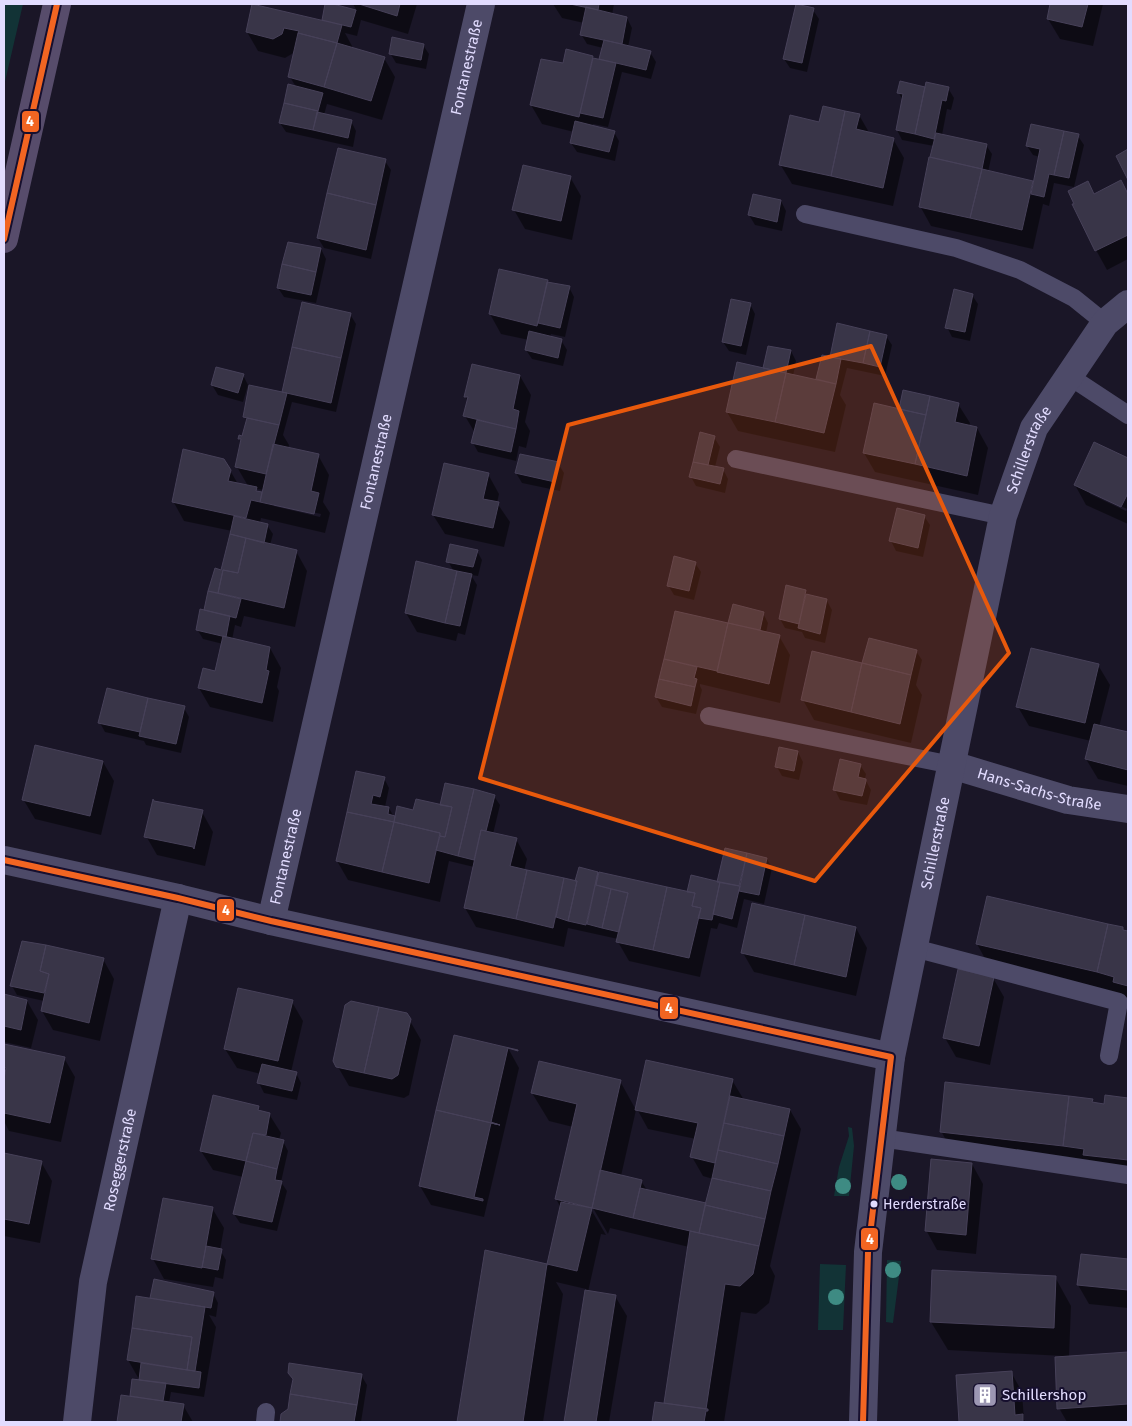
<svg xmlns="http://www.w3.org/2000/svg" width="1132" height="1426" font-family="'Fira Sans',sans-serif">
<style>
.green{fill:#123336}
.shadow{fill:#0007;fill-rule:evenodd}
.building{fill:#393548;stroke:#474159}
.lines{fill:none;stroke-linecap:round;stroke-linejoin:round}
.lane{stroke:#4d4a68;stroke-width:18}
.street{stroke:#4d4a68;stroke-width:28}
.primary{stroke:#574c6b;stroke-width:28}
.bus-1-casing{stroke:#160f2e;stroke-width:10}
.bus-1{stroke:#f26522;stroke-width:6}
.tree{fill:#3e8b83}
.marked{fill:#e8590c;fill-opacity:0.2;stroke:#e8590c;stroke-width:4;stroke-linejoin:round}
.bus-dot{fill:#e2dcff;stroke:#160f2e;stroke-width:2}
.labels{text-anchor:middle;stroke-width:4;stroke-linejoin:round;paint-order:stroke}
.bus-label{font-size:14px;fill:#e2dcff;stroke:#160f2e;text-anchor:start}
.street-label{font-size:15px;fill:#e2dcff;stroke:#160f2e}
.poi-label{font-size:15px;fill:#e2dcff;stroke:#160f2e;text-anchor:start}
.line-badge{stroke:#160f2e;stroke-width:2}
.badge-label{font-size:14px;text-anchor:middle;font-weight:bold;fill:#fff}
</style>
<rect width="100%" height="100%" fill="#1a1627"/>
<path class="green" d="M 4,4 L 23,4 L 4,86 Z
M 848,1127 L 852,1128 L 854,1146 L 849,1196 L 834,1196 L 839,1167 L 849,1136 Z
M 887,1260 L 901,1261 L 893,1323 L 886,1322 Z
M 820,1264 L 846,1265 L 843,1330 L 818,1330 Z"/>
<path class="shadow" d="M 326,4 L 357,11 L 353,4 L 417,4 L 408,34 L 361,20 L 357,36 L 345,33 L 352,46 L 352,48 L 384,58 L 395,77 L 382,120 L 327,104 L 324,115 L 351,121 L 356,131 L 353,147 L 286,132 L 280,123 L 296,87 L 290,77 L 295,52 L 285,58 L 258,51 L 247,32 L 325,23 L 323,20 Z
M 553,4 L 614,4 L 612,15 L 627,18 L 632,28 L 628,47 L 650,52 L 656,62 L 651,79 L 622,72 L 608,127 L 593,124 L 592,126 L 614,132 L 619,141 L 615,161 L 577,152 L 571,143 L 574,132 L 542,124 L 531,105 L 564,65 L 593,57 L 594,59 L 600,61 L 603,48 L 587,44 L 581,34 L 584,23 L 562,18 Z
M 1052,4 L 1103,4 L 1093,46 L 1060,39 L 1048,19 Z
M 813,10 L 819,19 L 807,72 L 790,68 L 784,59 Z
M 423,45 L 429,54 L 426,69 L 396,63 L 390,53 Z
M 948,88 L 954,98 L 951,110 L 947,109 L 942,135 L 986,145 L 992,154 L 988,172 L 1032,182 L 1034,185 L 1040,157 L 1033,155 L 1027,146 L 1078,136 L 1084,145 L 1074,187 L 1054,183 L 1049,206 L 1043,204 L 1033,249 L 931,226 L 920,206 L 933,159 L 932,157 L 934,146 L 902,140 L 897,130 L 903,101 L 899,93 L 926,89 Z
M 859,115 L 870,134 L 893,139 L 904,158 L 893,206 L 792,184 L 780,164 L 820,123 Z
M 385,161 L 391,170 L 371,259 L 324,248 L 318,238 Z
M 570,177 L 581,196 L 572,240 L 525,229 L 514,210 Z
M 1121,182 L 1128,195 L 1128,259 L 1107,270 L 1096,250 Z
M 781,201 L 786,211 L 782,231 L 755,225 L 749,215 Z
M 321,249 L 326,259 L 316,303 L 284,297 L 278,288 Z
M 548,283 L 569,287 L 574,297 L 565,337 L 551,334 L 550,337 L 561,340 L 567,350 L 563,366 L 532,359 L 526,350 L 529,340 L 501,334 L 490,314 Z
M 972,295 L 978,304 L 970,341 L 952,337 L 947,327 Z
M 750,304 L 755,314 L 746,355 L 729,351 L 723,342 Z
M 350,314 L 356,324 L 336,412 L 292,402 L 283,435 L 289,445 L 288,449 L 318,455 L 329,475 L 323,502 L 330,513 L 325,533 L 261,518 L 260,523 L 267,525 L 273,534 L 270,545 L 296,551 L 307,571 L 295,627 L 244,616 L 241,627 L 235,625 L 232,640 L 270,648 L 281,668 L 277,687 L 279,691 L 273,722 L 210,707 L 199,688 L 216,672 L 223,644 L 203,639 L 197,629 L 205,611 L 215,570 L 222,571 L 232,531 L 184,521 L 173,501 L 224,460 L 238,484 L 248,486 L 237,467 L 242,443 L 239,439 L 243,438 L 247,421 L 244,416 L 283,393 ZM 256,489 L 264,490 L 263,493 L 258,492 ZM 274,504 L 321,514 L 320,517 L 274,506 Z
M 886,336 L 892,345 L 885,376 L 847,368 L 840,395 L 846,405 L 835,452 L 738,431 L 727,412 L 764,370 L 769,347 L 791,351 L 796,361 L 793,376 L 818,382 L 817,379 L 823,356 L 831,358 Z
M 243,375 L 248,385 L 243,402 L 218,395 L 212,385 Z
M 520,376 L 531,395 L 525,422 L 530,431 L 526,448 L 519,446 L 516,461 L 478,452 L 473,443 L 475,433 L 465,416 L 468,401 L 465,396 Z
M 958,404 L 970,423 L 969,426 L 977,428 L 988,448 L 978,495 L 875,472 L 864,453 Z
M 714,437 L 720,447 L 715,467 L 723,469 L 728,479 L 725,493 L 696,486 L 691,477 Z
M 1095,443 L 1128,459 L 1128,524 L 1086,505 L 1075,485 ZM 1090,491 L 1127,509 L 1126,511 L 1090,494 Z
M 520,455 L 558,463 L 564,473 L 560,491 L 522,483 L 516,473 Z
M 488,474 L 499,494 L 497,503 L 510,522 L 504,547 L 445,534 L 433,515 Z
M 924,516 L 930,525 L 923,557 L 896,551 L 891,541 Z
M 477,551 L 482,560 L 478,576 L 471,575 L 477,585 L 465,635 L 458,633 L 456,641 L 417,632 L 406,613 L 454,572 L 448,561 Z
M 695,563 L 701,572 L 694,600 L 674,595 L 668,585 Z
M 805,591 L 809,597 L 827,601 L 832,610 L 825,643 L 805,638 L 802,632 L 785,628 L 780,619 Z
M 675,613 L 731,625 L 730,622 L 763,613 L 768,623 L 766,633 L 779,636 L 790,655 L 780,703 L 700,684 L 700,686 L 702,690 L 696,714 L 662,707 L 656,697 Z
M 916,651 L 922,660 L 916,685 L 922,695 L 911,743 L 814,720 L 803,700 L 863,664 Z
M 1098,665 L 1110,685 L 1099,727 L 1128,734 L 1128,786 L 1098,779 L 1086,759 L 1091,741 L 1029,726 L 1018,707 Z
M 184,708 L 189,717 L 181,753 L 146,745 L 144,741 L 105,732 L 100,723 Z
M 798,752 L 803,762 L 799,780 L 782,776 L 777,767 Z
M 103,762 L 114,781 L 101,835 L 35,819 L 23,799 Z
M 860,765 L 866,774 L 865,779 L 871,790 L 867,805 L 840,800 L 835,790 Z
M 357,772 L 384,778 L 389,788 L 385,807 L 389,808 L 394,817 L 396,817 L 414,811 L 494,796 L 500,805 L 493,834 L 516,839 L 527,859 L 524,871 L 563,879 L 576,882 L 580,869 L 689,893 L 718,883 L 726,849 L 767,859 L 772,868 L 764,904 L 744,899 L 737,928 L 719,923 L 717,929 L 711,928 L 700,977 L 629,961 L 618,942 L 618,939 L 568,928 L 564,947 L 476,927 L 465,908 L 474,867 L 449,861 L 440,902 L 348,880 L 337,861 Z
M 202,812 L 213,832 L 205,866 L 157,855 L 146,836 Z
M 856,928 L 867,948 L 856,996 L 754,972 L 743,953 Z
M 1122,928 L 1124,932 L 1128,933 L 1128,1002 L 988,964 L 977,944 Z
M 23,943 L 103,959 L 114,979 L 100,1041 L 53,1030 L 42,1011 L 44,1001 L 17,995 L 12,986 Z
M 993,978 L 1004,997 L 990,1065 L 956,1057 L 945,1038 Z
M 4,995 L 27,1001 L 38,1020 L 31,1048 L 4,1042 Z
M 292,1002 L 303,1021 L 291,1072 L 296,1073 L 301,1083 L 297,1100 L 264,1093 L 259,1083 L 261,1074 L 237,1068 L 225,1049 Z
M 406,1014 L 421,1040 L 409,1095 L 404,1098 L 349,1086 L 334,1060 Z
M 4,1045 L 64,1058 L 75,1077 L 61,1142 L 9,1131 L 4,1121 Z
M 508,1048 L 519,1068 L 484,1217 L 431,1205 L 420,1186 Z
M 732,1080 L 744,1100 L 790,1110 L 801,1129 L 770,1266 L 775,1276 L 769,1303 L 756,1314 L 741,1312 L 724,1422 L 653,1422 L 665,1404 L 689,1247 L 610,1228 L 608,1234 L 593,1208 L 588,1203 L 591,1208 L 589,1214 L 592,1214 L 592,1211 L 606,1235 L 601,1234 L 588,1292 L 615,1296 L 627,1316 L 609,1422 L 565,1422 L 586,1289 L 556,1282 L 563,1294 L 543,1422 L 459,1422 L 486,1252 L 548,1266 L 561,1208 L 556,1199 L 573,1127 L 549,1121 L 532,1093 L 620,1081 L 636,1110 L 621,1176 L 641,1181 L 647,1190 L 707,1204 L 713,1179 L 703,1176 L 692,1157 L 696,1139 L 648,1129 L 637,1109 Z
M 1106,1096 L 1128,1099 L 1128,1177 L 952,1151 L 941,1131 L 1092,1100 L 1094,1104 L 1105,1105 Z
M 258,1107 L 261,1112 L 269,1114 L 281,1133 L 279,1140 L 283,1141 L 288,1151 L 281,1182 L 287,1191 L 277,1231 L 240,1223 L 234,1214 L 243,1177 L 213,1170 L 201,1151 Z
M 4,1155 L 41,1162 L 52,1181 L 40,1243 L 4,1236 Z
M 972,1164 L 983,1184 L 976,1254 L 937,1250 L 926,1230 Z
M 212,1208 L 224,1228 L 220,1250 L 226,1260 L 223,1279 L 215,1277 L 213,1287 L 164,1279 L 153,1259 Z
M 1082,1256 L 1128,1260 L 1128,1308 L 1089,1304 L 1078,1285 Z
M 1055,1277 L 1071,1306 L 1069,1357 L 1128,1353 L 1128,1422 L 1067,1422 L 1059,1408 L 1063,1356 L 948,1350 L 931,1322 Z
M 213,1293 L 218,1303 L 216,1317 L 209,1315 L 216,1327 L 204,1397 L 171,1392 L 169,1403 L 183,1405 L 193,1422 L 119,1422 L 122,1396 L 132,1398 L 131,1396 L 140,1381 L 128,1360 L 152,1300 L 152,1298 Z
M 1011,1372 L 1022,1392 L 1024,1420 L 1026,1422 L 960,1422 L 957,1377 Z
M 289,1373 L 361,1375 L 367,1385 L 361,1422 L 281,1422 L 282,1415 L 289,1410 L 294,1381 Z"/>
<path class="building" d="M 252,4 L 342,25 L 337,43 L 298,33 L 299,31 L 284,28 L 282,34 L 273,39 L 246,32 Z
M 325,4 L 333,4 L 356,10 L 351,27 L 322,20 Z
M 359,4 L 400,4 L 397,16 Z
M 570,4 L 599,4 L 598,10 Z
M 796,4 L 814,8 L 802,63 L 783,59 Z
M 1050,4 L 1088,4 L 1082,27 L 1047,19 Z
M 586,7 L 627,17 L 622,44 L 580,35 Z
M 298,33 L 337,43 L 324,87 L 288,77 Z
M 392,37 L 424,44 L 421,60 L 389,54 Z
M 604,40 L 651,51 L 646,70 L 599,59 Z
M 337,43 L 385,57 L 371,101 L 324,87 Z
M 566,49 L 593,56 L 579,117 L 530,105 L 541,59 L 563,63 Z
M 593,58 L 616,63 L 603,118 L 580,113 Z
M 900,81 L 925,87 L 915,134 L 896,130 L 903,94 L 897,93 Z
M 926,82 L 949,87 L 946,101 L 942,100 L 934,139 L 915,134 Z
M 288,84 L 323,93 L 318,111 L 284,103 Z
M 284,103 L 318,111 L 313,130 L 279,123 Z
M 823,106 L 845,111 L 831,176 L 779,165 L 790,115 L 819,122 Z
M 845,111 L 860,114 L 856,129 L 894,138 L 883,188 L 831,176 Z
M 317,112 L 352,120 L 348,138 L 313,130 Z
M 575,121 L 615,131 L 609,152 L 570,143 Z
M 1031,124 L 1064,131 L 1054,175 L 1049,174 L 1044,197 L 1031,194 L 1040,149 L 1026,146 Z
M 1064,131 L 1079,134 L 1069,178 L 1054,175 Z
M 936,133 L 987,144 L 982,169 L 930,157 Z
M 338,148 L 386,159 L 376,205 L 327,193 Z
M 1128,149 L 1128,180 L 1116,156 Z
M 929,157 L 982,169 L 970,218 L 919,207 Z
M 523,165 L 571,176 L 561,221 L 512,210 Z
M 982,169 L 1033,181 L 1022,230 L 970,218 Z
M 1121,180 L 1128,194 L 1128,235 L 1095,251 L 1072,204 L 1074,204 L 1068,191 L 1088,181 L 1094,194 Z
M 327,193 L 376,205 L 366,250 L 317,238 Z
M 753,194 L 781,200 L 777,222 L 748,215 Z
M 288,242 L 321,248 L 316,272 L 282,264 Z
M 282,264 L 316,272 L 311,295 L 277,288 Z
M 499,269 L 548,280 L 537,326 L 489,314 Z
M 547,282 L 570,286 L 560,328 L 538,323 Z
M 954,289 L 973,294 L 965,332 L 945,328 Z
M 731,299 L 751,303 L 741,346 L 722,342 Z
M 302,302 L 351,313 L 341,358 L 292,347 Z
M 837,323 L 870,331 L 863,363 L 830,357 Z
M 529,331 L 562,339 L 558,358 L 525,350 Z
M 870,331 L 887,335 L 880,367 L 863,363 Z
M 768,346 L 791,350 L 786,373 L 763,368 Z
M 292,347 L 341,358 L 331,403 L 282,392 Z
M 822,355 L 841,359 L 836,384 L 816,379 Z
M 737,362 L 786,373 L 775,422 L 726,412 Z
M 472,364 L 520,375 L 513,409 L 519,411 L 516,429 L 463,416 L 468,397 L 464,397 Z
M 216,367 L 244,374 L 238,393 L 211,385 Z
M 786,373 L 836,384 L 824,433 L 775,422 Z
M 249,385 L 287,393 L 279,425 L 243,417 Z
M 903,390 L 930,396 L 926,415 L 899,409 Z
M 930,396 L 959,403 L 955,422 L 977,427 L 967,476 L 915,464 Z
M 874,403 L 926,415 L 915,464 L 863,453 Z
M 247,418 L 279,425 L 266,474 L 235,467 L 241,439 L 238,439 L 239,435 L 242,436 Z
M 477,420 L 516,429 L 511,452 L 471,443 Z
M 700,432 L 715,436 L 708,465 L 693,462 Z
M 1094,442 L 1128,458 L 1128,493 L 1121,507 L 1074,485 Z
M 273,444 L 319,454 L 311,491 L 319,493 L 314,514 L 260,502 Z
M 183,449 L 224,459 L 231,470 L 228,481 L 257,487 L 256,491 L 262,492 L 260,502 L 251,500 L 246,518 L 172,502 Z
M 520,454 L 559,462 L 555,482 L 515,473 Z
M 693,462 L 724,468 L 720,484 L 689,477 Z
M 444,463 L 489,473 L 483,499 L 499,502 L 493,528 L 432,515 Z
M 897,508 L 925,515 L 918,548 L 889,541 Z
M 234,516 L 268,524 L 264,543 L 230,534 Z
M 230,534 L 246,538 L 238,573 L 223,570 L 218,593 L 208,591 L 215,568 L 221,570 Z
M 246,538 L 297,550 L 284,608 L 218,593 L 223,570 L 238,573 Z
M 450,544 L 478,550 L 473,567 L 446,562 Z
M 674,556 L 696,562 L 689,591 L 667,586 Z
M 416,561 L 457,571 L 445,623 L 405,613 Z
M 457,571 L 472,574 L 460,626 L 445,623 Z
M 786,585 L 806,590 L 799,624 L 779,619 Z
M 208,591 L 241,599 L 236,618 L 204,610 Z
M 806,594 L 827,599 L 820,634 L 798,628 Z
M 733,604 L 764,612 L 760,630 L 728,623 Z
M 200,609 L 230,616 L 226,637 L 196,630 Z
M 675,611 L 728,623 L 717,671 L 664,659 Z
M 728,623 L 780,635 L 769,684 L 717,672 Z
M 223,636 L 270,647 L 266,670 L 269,671 L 262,703 L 198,688 L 203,668 L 215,671 Z
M 869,638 L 917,650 L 911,675 L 862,663 Z
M 1031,648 L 1099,664 L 1085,723 L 1016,707 Z
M 812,651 L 862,663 L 851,712 L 801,700 Z
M 664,659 L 697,667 L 694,678 L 697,679 L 695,687 L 659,679 Z
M 862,663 L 911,675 L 900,724 L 851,712 Z
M 659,679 L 695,687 L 691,706 L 655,697 Z
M 107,688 L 148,698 L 140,732 L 98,723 Z
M 148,698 L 185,706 L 176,744 L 139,736 Z
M 1094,724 L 1128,732 L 1128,770 L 1085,759 Z
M 35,745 L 103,761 L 90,816 L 22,800 Z
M 779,747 L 798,751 L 794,771 L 775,767 Z
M 840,759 L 861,764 L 858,777 L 866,779 L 866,781 L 862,796 L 833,790 Z
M 356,771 L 385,777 L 380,797 L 373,795 L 371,804 L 389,807 L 388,814 L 395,816 L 394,822 L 347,812 Z
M 445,783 L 474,789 L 458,856 L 436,850 L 440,836 L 445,837 L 452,807 L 440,805 Z
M 474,789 L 495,795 L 486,831 L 481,830 L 474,860 L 458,856 Z
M 153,799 L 154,801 L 203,810 L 194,849 L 193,847 L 144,837 Z
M 416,799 L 452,807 L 445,837 L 440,836 L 440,833 L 394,822 L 397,806 L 413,810 Z
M 347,812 L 394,822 L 382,872 L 336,861 Z
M 394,822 L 440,833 L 429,883 L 382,872 Z
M 481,830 L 517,838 L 510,866 L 527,870 L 516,919 L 464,908 Z
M 725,848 L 747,853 L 739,886 L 717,882 Z
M 747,853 L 767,858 L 759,895 L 739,891 Z
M 579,867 L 598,872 L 586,925 L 568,921 L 577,881 L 575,881 Z
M 527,870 L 564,878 L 553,928 L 516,919 Z
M 598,872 L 596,885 L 611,889 L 602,928 L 587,924 Z
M 599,872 L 667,887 L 653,950 L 616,942 L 628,893 L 596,885 Z
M 691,875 L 720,882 L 712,920 L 698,918 L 701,908 L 692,906 L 695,893 L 687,892 Z
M 564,878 L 577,881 L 568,921 L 556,917 Z
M 720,882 L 740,886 L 732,919 L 713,914 Z
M 667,887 L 695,893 L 692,906 L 701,908 L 689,958 L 653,950 Z
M 611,889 L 628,893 L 619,932 L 602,928 Z
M 987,896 L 1108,924 L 1097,972 L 976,944 Z
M 752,903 L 805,915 L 794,965 L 741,953 Z
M 805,915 L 856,927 L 846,977 L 794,965 Z
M 1108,924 L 1123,927 L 1123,930 L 1128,931 L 1128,986 L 1113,982 L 1114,977 L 1097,972 Z
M 22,941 L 46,945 L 40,971 L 49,974 L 44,993 L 10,986 Z
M 46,945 L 104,958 L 89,1023 L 41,1011 L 49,974 L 40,971 Z
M 958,969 L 994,977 L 979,1046 L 943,1038 Z
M 238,988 L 293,1000 L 278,1061 L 224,1049 Z
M 4,994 L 27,1000 L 21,1030 L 4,1026 Z
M 351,1001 L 379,1007 L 364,1073 L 336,1067 L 333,1061 L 345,1005 Z
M 379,1007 L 407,1013 L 411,1019 L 398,1075 L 392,1079 L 364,1073 Z
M 454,1035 L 518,1050 L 518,1051 L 508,1048 L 491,1122 L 500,1125 L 436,1110 Z
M 4,1044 L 65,1057 L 50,1123 L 4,1113 L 4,1079 L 6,1068 L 4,1067 Z
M 646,1060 L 733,1079 L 715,1163 L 690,1157 L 698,1123 L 635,1110 Z
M 539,1061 L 621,1080 L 592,1208 L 555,1199 L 577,1104 L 531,1093 Z
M 262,1064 L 297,1072 L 292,1091 L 257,1083 Z
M 945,1082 L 1069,1096 L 1063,1146 L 940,1132 Z
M 213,1095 L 259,1106 L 258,1110 L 270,1113 L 266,1135 L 253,1133 L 246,1161 L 200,1151 Z
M 1105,1095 L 1128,1098 L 1128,1160 L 1083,1155 L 1084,1149 L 1063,1146 L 1069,1096 L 1093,1099 L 1092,1102 L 1104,1104 Z
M 730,1096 L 790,1109 L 784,1136 L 724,1123 Z
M 436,1110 L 500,1125 L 491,1123 L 474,1197 L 483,1199 L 483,1201 L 419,1186 Z
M 724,1123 L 784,1136 L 778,1164 L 718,1150 Z
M 253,1133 L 284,1140 L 277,1169 L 246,1161 Z
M 718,1150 L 778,1164 L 771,1191 L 712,1178 Z
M 4,1153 L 42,1161 L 29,1224 L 4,1219 Z
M 931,1159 L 972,1163 L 966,1235 L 925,1231 Z
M 246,1161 L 277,1169 L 275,1180 L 282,1181 L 272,1222 L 233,1214 Z
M 600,1170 L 642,1180 L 633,1218 L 592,1208 Z
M 712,1178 L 771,1191 L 765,1219 L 705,1205 Z
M 640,1188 L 706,1203 L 699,1233 L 633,1218 Z
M 163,1198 L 213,1207 L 202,1268 L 151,1259 Z
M 561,1202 L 592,1208 L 577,1271 L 547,1264 Z
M 705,1205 L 765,1219 L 759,1246 L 699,1233 Z
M 690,1231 L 759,1246 L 753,1274 L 740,1286 L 725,1284 L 706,1409 L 664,1403 Z
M 206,1246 L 222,1249 L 218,1270 L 202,1267 Z
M 485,1250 L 547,1264 L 523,1422 L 457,1422 Z
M 1081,1254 L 1128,1259 L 1128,1290 L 1077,1285 Z
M 932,1270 L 1056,1276 L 1054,1328 L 930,1322 Z
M 154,1279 L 214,1292 L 211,1308 L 150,1298 Z
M 585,1290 L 616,1295 L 596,1422 L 564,1422 Z
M 136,1296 L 205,1307 L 195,1371 L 187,1370 L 192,1337 L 132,1328 Z
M 132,1328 L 192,1337 L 187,1370 L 127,1360 Z
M 1128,1352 L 1128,1404 L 1057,1409 L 1055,1357 Z
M 141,1363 L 201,1372 L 199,1388 L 139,1380 Z
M 289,1363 L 362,1374 L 357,1405 L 290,1394 L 293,1379 L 288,1373 Z
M 1012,1371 L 1015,1415 L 1023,1414 L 1023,1422 L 959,1422 L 956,1375 Z
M 132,1379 L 166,1383 L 163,1401 L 130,1396 Z
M 290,1394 L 357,1405 L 354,1422 L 280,1422 L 281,1414 L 288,1409 Z
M 121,1395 L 184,1404 L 181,1422 L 117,1422 Z
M 655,1402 L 708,1409 L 708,1411 L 706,1411 L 704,1422 L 652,1422 Z"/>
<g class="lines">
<path class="lane" d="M 805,214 L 956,248 L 1020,270 L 1074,298 L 1105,323
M 1069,376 L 1128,415
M 736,459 L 1003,516
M 709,716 L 952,765
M 914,948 L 1119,1002 L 1109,1056
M 881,1138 L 1128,1175
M 265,1422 L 266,1412"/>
<g class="street">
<path id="s1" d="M 952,765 L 1068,800 L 1128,809"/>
<path d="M 4,860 L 178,898 L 271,921 L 891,1057"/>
<path id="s2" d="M 271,921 L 481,4"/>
<path id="s3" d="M 77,1422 L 93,1282 L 178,898"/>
<path id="s4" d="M 863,1422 L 868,1252 L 891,1057 L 1003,516 L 1034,428 L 1105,323 L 1128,304"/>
</g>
<path class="primary" d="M 4,239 L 57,4"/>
<defs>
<path id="bus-1" d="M 4,239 L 57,4
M 4,860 L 178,898 L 271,921 L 891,1057
M 863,1422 L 868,1252 L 891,1057"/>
</defs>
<use href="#bus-1" class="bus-1-casing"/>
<use href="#bus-1" class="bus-1"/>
</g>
<g class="tree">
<circle cx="899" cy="1182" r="8"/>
<circle cx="843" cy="1186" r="8"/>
<circle cx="893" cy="1270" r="8"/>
<circle cx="836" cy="1297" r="8"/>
</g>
<path class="marked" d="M 871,346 L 1009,653 L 815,881 L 480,778 L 568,425 Z"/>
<defs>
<symbol id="building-square" viewBox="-11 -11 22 22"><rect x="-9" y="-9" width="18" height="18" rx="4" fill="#9c97b3" stroke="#160f2e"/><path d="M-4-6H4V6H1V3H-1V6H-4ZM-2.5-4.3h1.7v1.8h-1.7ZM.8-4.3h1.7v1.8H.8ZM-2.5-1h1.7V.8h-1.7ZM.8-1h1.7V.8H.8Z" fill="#fff"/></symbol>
</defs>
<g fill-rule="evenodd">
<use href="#building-square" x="971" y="1381" width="28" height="28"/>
</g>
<circle class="bus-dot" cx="874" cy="1204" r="4.5"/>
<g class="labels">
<g class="bus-label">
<text x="883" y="1209">Herderstraße</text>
</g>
<g class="street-label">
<text dy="5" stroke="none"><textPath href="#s2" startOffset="876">Fontanestraße</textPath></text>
<text dy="5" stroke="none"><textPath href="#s4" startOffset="990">Schillerstraße</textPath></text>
<text dy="5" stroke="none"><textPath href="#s2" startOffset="471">Fontanestraße</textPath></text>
<text dy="5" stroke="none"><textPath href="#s1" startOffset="91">Hans-Sachs-Straße</textPath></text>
<text dy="5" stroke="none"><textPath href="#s4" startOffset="585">Schillerstraße</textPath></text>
<text dy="5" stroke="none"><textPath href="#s2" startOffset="66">Fontanestraße</textPath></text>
<text dy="5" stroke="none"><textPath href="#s3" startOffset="266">Roseggerstraße</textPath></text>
</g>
<g class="poi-label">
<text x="1002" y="1400">Schillershop</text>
</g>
</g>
<g class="line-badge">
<rect x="21" y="110" width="19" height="23" rx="5" fill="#f26522"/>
<rect x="216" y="898" width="19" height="24" rx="5" fill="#f26522"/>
<rect x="659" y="996" width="20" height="24" rx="5" fill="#f26522"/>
<rect x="860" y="1227" width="19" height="24" rx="5" fill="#f26522"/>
</g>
<g class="badge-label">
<text x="30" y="126">4</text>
<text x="226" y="915">4</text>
<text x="669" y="1013">4</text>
<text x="870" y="1244">4</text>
</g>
<rect width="1132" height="1426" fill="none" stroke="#e2dcff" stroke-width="10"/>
</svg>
